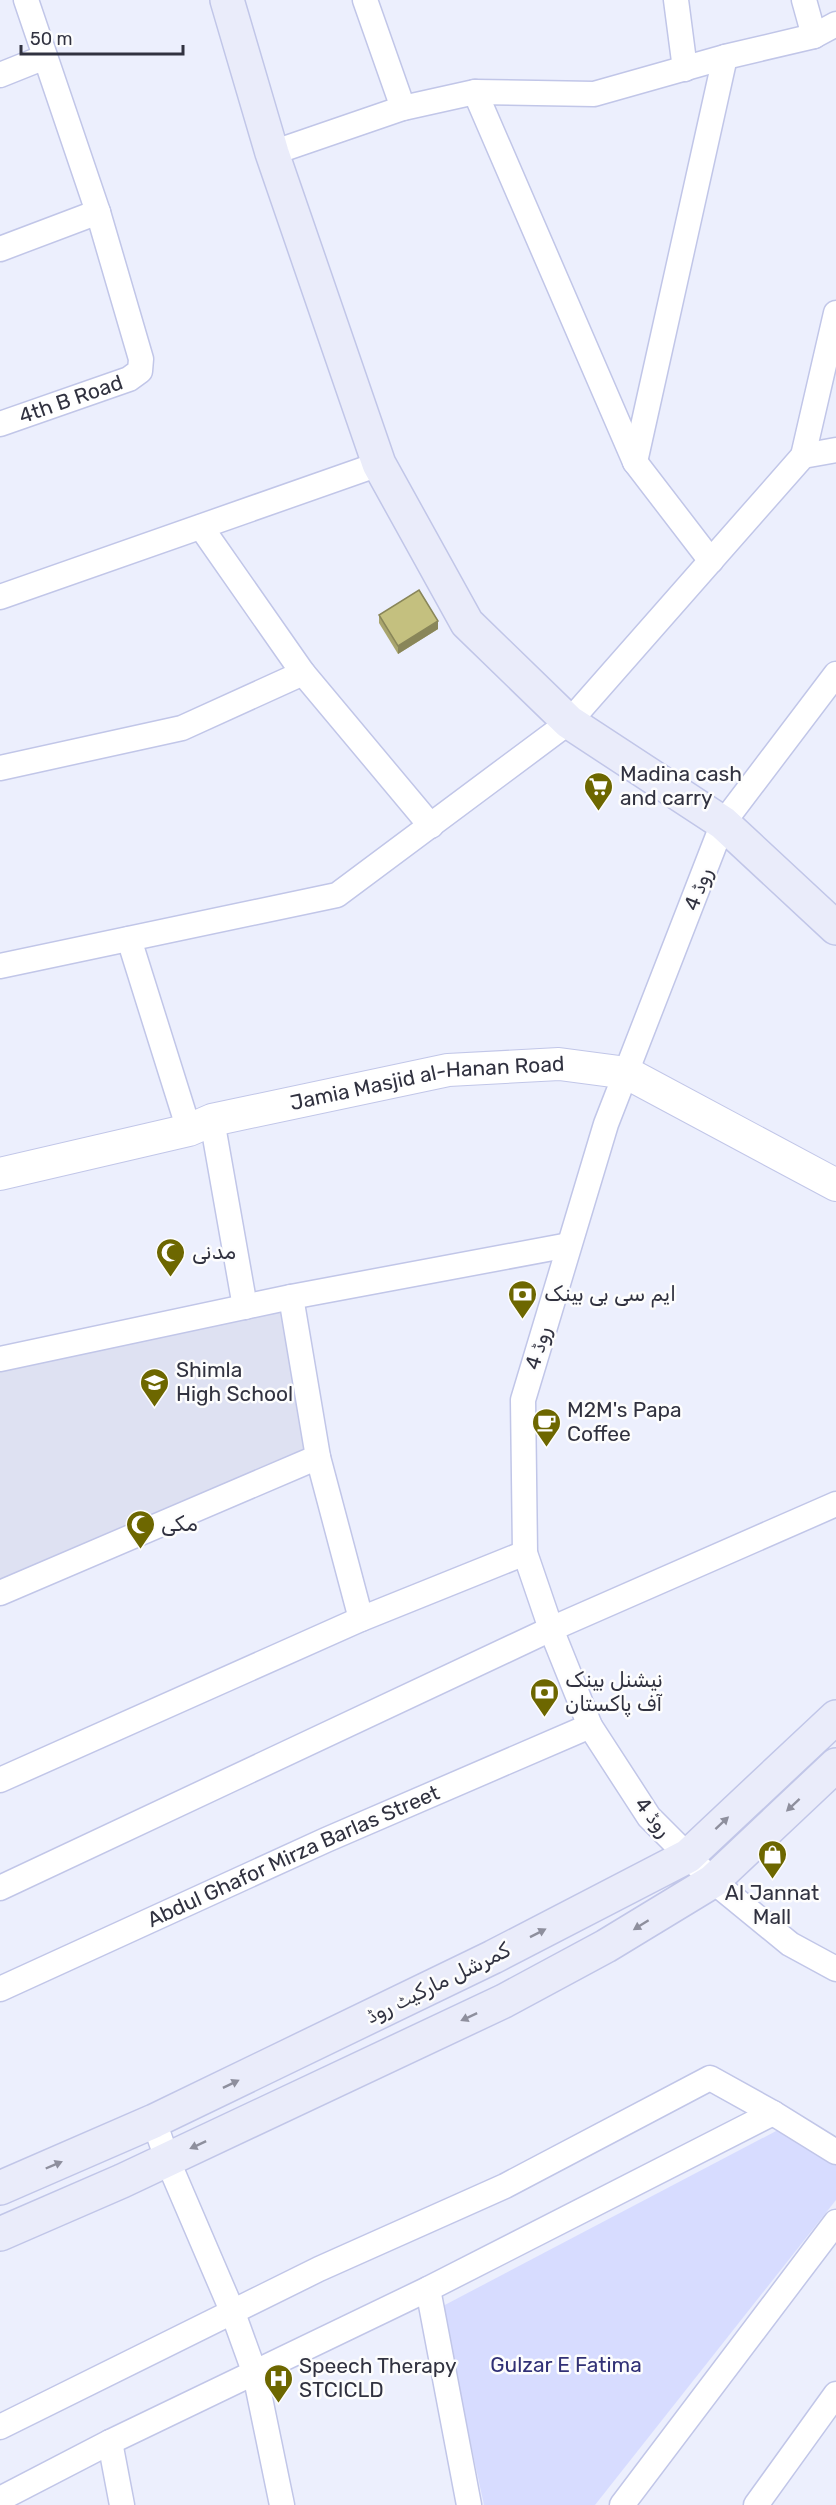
<svg xmlns="http://www.w3.org/2000/svg" width="836" height="2505" font-family="Rubik,'Noto Naskh Arabic',sans-serif">
<style>
.built{fill:#dee1f2}
.green{fill:#d7dcff}
.lines{fill:none;stroke-linecap:round;stroke-linejoin:round}
.minor-casing{stroke:#c1c6e8;stroke-width:27}
.tertiary-casing{stroke:#c1c6e8;stroke-width:34}
.secondary-casing{stroke:#c1c6e8;stroke-width:36}
.minor{stroke:#fff;stroke-width:24}
.tertiary{stroke:#fff;stroke-width:32}
.secondary{stroke:#eaecfa;stroke-width:33}
.wall{fill:#a9a56d}
.shaded-wall{fill:#898659}
.building{fill:#c4c07f;stroke:#898659;stroke-width:1.5}
.oneway{fill:#8e8f9d}
.labels{text-anchor:middle;stroke-width:5;stroke-linejoin:round;paint-order:stroke}
.street-label{font-size:21px;fill:#313240;stroke:#fdfdfd}
.poi-label{font-size:21px;fill:#313240;stroke:#fdfdfd;text-anchor:start}
.park-label{font-size:21px;fill:#313176;stroke:#fdfdfd}
</style>
<rect width="100%" height="100%" fill="#eceffd"/>
<path class="built" d="M 291,1297 L 318,1457 L 0,1593 L 0,1359 Z"/>
<path class="green" d="M 778,2130 L 836,2165 L 836,2200 L 595,2505 L 484,2505 L 441,2307 Z"/>
<g class="lines">
<defs>
<g id="minor">
<path d="M 365,0 L 403,108"/>
<path d="M 676,0 L 685,69"/>
<path d="M 804,0 L 814,36"/>
<path d="M 0,75 L 45,57"/>
<path d="M 475,92 L 635,462 L 711,561"/>
<path d="M 272,153 L 403,108 L 475,92 L 594,94 L 725,57 L 814,36 L 836,24"/>
<path d="M 0,249 L 98,212"/>
<path id="s1" d="M 0,424 L 129,379 L 140,371 L 141,359 L 98,212 L 26,0"/>
<path d="M 803,456 L 836,313"/>
<path d="M 635,462 L 725,57"/>
<path d="M 201,527 L 303,673 L 431,826"/>
<path d="M 0,597 L 379,464"/>
<path d="M 836,674 L 723,823 L 606,1124 L 523,1400 L 525,1553 L 551,1629 L 590,1726 L 649,1817 L 713,1881 L 790,1944 L 836,1969"/>
<path d="M 0,768 L 182,728 L 303,673"/>
<path d="M 129,939 L 189,1130"/>
<path d="M 0,966 L 337,895 L 569,722 L 803,456 L 836,450"/>
<path d="M 212,1120 L 245,1307"/>
<path d="M 291,1297 L 318,1457 L 361,1619"/>
<path d="M 0,1359 L 291,1297 L 569,1245"/>
<path d="M 0,1593 L 318,1457"/>
<path d="M 0,1780 L 361,1619 L 525,1553"/>
<path d="M 0,1888 L 551,1629 L 836,1504"/>
<path id="s2" d="M 0,1989 L 326,1840 L 590,1726"/>
<path d="M 154,2121 L 167,2159 L 233,2313 L 255,2374 L 282,2505"/>
<path d="M 428,2289 L 469,2505"/>
<path d="M 0,2427 L 319,2269 L 505,2186 L 710,2078 L 773,2113 L 836,2152"/>
<path d="M 110,2442 L 122,2505"/>
<path d="M 0,2499 L 110,2442 L 428,2289 L 773,2113"/>
<path d="M 622,2505 L 836,2222"/>
<path d="M 756,2505 L 836,2394"/>
</g>
<g id="tertiary">
<path id="s3" d="M 0,1174 L 189,1130 L 212,1120 L 448,1070 L 559,1064 L 627,1073 L 836,1185"/>
</g>
<path id="secondary" d="M 227,0 L 272,153 L 379,464 L 467,623 L 569,722 L 723,823 L 836,928
M 0,2188 L 154,2121 L 493,1957 L 688,1856 L 836,1717
M 0,2234 L 122,2181 L 504,2001 L 606,1946 L 713,1881 L 836,1765"/>
</defs>
<use href="#minor" class="minor-casing"/>
<use href="#tertiary" class="tertiary-casing"/>
<use href="#secondary" class="secondary-casing"/>
<use href="#minor" class="minor"/>
<use href="#tertiary" class="tertiary"/>
<use href="#secondary" class="secondary"/>
</g>
<path class="wall" d="M 379,615 L 438,629 L 398,654 L 379,623 Z"/>
<path class="shaded-wall" d="M 438,621 L 438,629 L 398,654 L 398,646 Z"/>
<path class="building" d="M 419,590 L 438,621 L 398,646 L 379,615 Z"/>
<defs><path id="oneway-solid" d="M-6-.8H1V-3.2L6.5 0L1 3.2V.8H-6Z" transform="scale(1.5)"/></defs>
<g class="oneway">
<use href="#oneway-solid" transform="translate(793 1805) rotate(137)"/>
<use href="#oneway-solid" transform="translate(722 1823) rotate(-43)"/>
<use href="#oneway-solid" transform="translate(641 1925) rotate(148)"/>
<use href="#oneway-solid" transform="translate(538 1933) rotate(-27)"/>
<use href="#oneway-solid" transform="translate(469 2017) rotate(155)"/>
<use href="#oneway-solid" transform="translate(231 2084) rotate(-26)"/>
<use href="#oneway-solid" transform="translate(198 2145) rotate(155)"/>
<use href="#oneway-solid" transform="translate(54 2165) rotate(-23)"/>
</g>
<defs>
<symbol id="supermarket-pin" viewBox="-11 -11 22 30"><path d="M0 17L-7.5 6A9.5 9.5 0 1 1 7.5 6Z" fill="#6d6700" stroke="#fdfdfd"/><path d="M-6-5.5h2.5l.6 2H6L4.5 2H-2.5L-4.4-4H-6ZM-1.5 3.2a1.3 1.3 0 1 0 .1 0ZM3 3.2a1.3 1.3 0 1 0 .1 0Z" fill="#fff"/></symbol>
<symbol id="mosque-pin" viewBox="-11 -11 22 30"><path d="M0 17L-7.5 6A9.5 9.5 0 1 1 7.5 6Z" fill="#6d6700" stroke="#fdfdfd"/><path d="M3.5-4.9A6 6 0 1 0 3.5 4.9A5 5 0 1 1 3.5-4.9Z" fill="#fff"/></symbol>
<symbol id="bank-pin" viewBox="-11 -11 22 30"><path d="M0 17L-7.5 6A9.5 9.5 0 1 1 7.5 6Z" fill="#6d6700" stroke="#fdfdfd"/><path d="M-6-4H6V4H-6ZM0-2.3a2.3 2.3 0 1 0 0 4.6a2.3 2.3 0 1 0 0-4.6Z" fill="#fff"/></symbol>
<symbol id="school-pin" viewBox="-11 -11 22 30"><path d="M0 17L-7.5 6A9.5 9.5 0 1 1 7.5 6Z" fill="#6d6700" stroke="#fdfdfd"/><path d="M0-5L7-2L0 1L-7-2ZM-4 1L0 2.5L4 1V4Q0 6-4 4Z" fill="#fff"/></symbol>
<symbol id="cafe-pin" viewBox="-11 -11 22 30"><path d="M0 17L-7.5 6A9.5 9.5 0 1 1 7.5 6Z" fill="#6d6700" stroke="#fdfdfd"/><path d="M-5.5-4.5H6V0H3Q3 3.5 0 3.5H-2.5Q-5.5 3.5-5.5 0ZM3-3.2v2h1.7v-2ZM-6 4.5H4V6H-6Z" fill="#fff"/></symbol>
<symbol id="shop-pin" viewBox="-11 -11 22 30"><path d="M0 17L-7.5 6A9.5 9.5 0 1 1 7.5 6Z" fill="#6d6700" stroke="#fdfdfd"/><path d="M-5-2.5h2.3a2.7 3.5 0 0 1 5.4 0H5L5.5 6h-11ZM-1.5-2.5h3a1.5 2.3 0 0 0-3 0Z" fill="#fff"/></symbol>
<symbol id="hospital-pin" viewBox="-11 -11 22 30"><path d="M0 17L-7.5 6A9.5 9.5 0 1 1 7.5 6Z" fill="#6d6700" stroke="#fdfdfd"/><path d="M-5-5h3v3.5h4V-5h3V5h-3V1.5h-4V5h-3Z" fill="#fff"/></symbol>
</defs>
<g fill-rule="evenodd">
<use href="#supermarket-pin" x="582" y="770" width="33" height="45"/>
<use href="#mosque-pin" x="154" y="1236" width="33" height="45"/>
<use href="#bank-pin" x="506" y="1278" width="33" height="45"/>
<use href="#school-pin" x="138" y="1366" width="33" height="45"/>
<use href="#cafe-pin" x="530" y="1406" width="33" height="45"/>
<use href="#mosque-pin" x="124" y="1508" width="33" height="45"/>
<use href="#bank-pin" x="528" y="1676" width="33" height="45"/>
<use href="#shop-pin" x="756" y="1838" width="33" height="45"/>
<use href="#hospital-pin" x="262" y="2362" width="33" height="45"/>
</g>
<g class="labels">
<g class="street-label">
<text dy="7" stroke="none"><textPath href="#s1" startOffset="75">4th B Road</textPath></text>
<text transform="translate(698 889) rotate(-69)" y="7">روڈ 4</text>
<text dy="7" stroke="none"><textPath href="#s3" startOffset="438">Jamia Masjid al-Hanan Road</textPath></text>
<text transform="translate(538 1348) rotate(-73)" y="7">روڈ 4</text>
<text transform="translate(653 1817) rotate(51)" y="7">روڈ 4</text>
<text dy="7" stroke="none"><textPath href="#s2" startOffset="322">Abdul Ghafor Mirza Barlas Street</textPath></text>
<text transform="translate(438 1983) rotate(-26)" y="7">کمرشل مارکیٹ روڈ</text>
</g>
<g class="poi-label">
<text x="620" y="781">Madina cash<tspan x="620" dy="24">and carry</tspan></text>
<text x="192" y="1259">مدنی</text>
<text x="544" y="1301">ایم سی بی بینک</text>
<text x="176" y="1377">Shimla<tspan x="176" dy="24">High School</tspan></text>
<text x="567" y="1417">M2M's Papa<tspan x="567" dy="24">Coffee</tspan></text>
<text x="161" y="1531">مکی</text>
<text x="565" y="1687">نیشنل بینک<tspan x="565" dy="24">آف پاکستان</tspan></text>
<text x="772" y="1900" text-anchor="middle">Al Jannat<tspan x="772" dy="24">Mall</tspan></text>
<text x="299" y="2373">Speech Therapy<tspan x="299" dy="24">STCICLD</tspan></text>
</g>
<g class="park-label">
<text x="566" y="2372">Gulzar E Fatima</text>
</g>
</g>
<path d="M21 45v9h162v-9" fill="none" stroke="#313240" stroke-width="3"/>
<text x="30" y="45" font-size="18" fill="#313240" stroke="#fdfdfd" stroke-width="4.5" paint-order="stroke">50 m</text>
</svg>
